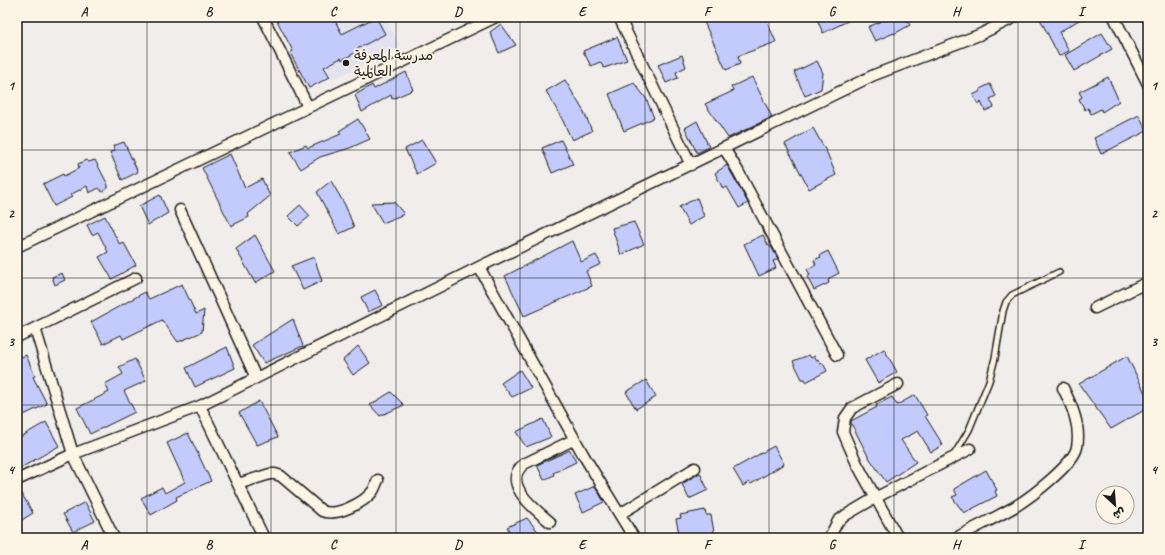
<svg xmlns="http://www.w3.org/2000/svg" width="1165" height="555" font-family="Caveat,'Playpen Sans Arabic',sans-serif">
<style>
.built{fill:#e2e3ef}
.building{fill:#c2cbfc;stroke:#1c1c1c}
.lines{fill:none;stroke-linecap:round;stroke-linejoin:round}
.service-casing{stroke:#1c1c1c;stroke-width:8}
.minor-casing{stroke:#1c1c1c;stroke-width:13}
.service{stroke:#fcf5e5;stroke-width:5}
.minor{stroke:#fcf5e5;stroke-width:10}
.grid{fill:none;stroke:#1c1c1c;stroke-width:1;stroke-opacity:0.55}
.poi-dot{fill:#1c1c1c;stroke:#fcf5e5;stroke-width:1.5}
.labels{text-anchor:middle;stroke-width:3.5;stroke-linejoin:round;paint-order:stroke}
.poi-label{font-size:14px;fill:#1c1c1c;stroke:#fcf5e5;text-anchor:start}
.neatline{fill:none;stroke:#1c1c1c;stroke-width:1.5}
.grid-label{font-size:13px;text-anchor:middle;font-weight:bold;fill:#1c1c1c}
</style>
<rect width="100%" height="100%" fill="#f0edea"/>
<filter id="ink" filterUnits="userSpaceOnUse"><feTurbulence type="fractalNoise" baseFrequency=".025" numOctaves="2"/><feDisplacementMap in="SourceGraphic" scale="8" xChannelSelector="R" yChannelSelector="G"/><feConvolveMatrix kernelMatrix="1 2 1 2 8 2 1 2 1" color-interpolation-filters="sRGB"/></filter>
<g filter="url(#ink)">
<path class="built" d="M 303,17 L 385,17 L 400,47 L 333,79 Z"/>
<path class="building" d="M 275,17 L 333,17 L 342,34 L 376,17 L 385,34 L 357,49 L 358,51 L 342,60 L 341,58 L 324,67 L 330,77 L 309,88 L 290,53 L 293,51 Z
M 716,17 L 765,17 L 776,42 L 738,56 L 740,64 L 726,70 L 704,22 Z
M 816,17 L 856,17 L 823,33 Z
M 890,17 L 905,17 L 910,25 L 894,34 L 894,33 L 875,41 L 868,27 Z
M 1039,17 L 1084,17 L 1059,32 L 1069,51 L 1059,56 Z
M 501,24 L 516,45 L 499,53 L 490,32 Z
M 1102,33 L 1112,49 L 1074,71 L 1065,55 Z
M 617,37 L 627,60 L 604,68 L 600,62 L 591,66 L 583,51 Z
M 682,55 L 686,67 L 676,72 L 678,78 L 666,83 L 658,65 Z
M 817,61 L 823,73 L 821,89 L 805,96 L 794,72 Z
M 406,72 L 413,90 L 392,99 L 391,95 L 362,112 L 355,95 L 372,85 L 374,89 Z
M 752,77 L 772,117 L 728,138 L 705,104 L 733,91 L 731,87 Z
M 1108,77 L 1119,101 L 1102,112 L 1101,109 L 1091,114 L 1088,108 L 1085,110 L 1079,99 L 1082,97 L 1079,92 Z
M 565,80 L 584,112 L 592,131 L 572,140 L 562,119 L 546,91 Z
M 634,83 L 646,98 L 654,118 L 624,131 L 609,94 Z
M 990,84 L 996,96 L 990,99 L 994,107 L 985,111 L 981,102 L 978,104 L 973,95 L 981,91 L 980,89 Z
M 1139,115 L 1147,131 L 1101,154 L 1094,138 Z
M 358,119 L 370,139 L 350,148 L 320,157 L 301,169 L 290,152 L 306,145 L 308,148 L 341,134 L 339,131 Z
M 697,121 L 709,147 L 697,153 L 685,128 Z
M 813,128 L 827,153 L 836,175 L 809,189 L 785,144 Z
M 422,140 L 436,163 L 417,174 L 405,149 Z
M 561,140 L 573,164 L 552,173 L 542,148 Z
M 124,142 L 138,172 L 122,180 L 110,152 L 115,151 L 113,146 Z
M 230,154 L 245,188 L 262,179 L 270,196 L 248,214 L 249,217 L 231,226 L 202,168 Z
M 86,160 L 89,162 L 95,160 L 108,185 L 108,188 L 102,192 L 99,188 L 89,193 L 87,186 L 70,195 L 72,197 L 54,206 L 43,184 L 63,174 L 64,176 L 79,168 L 78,164 Z
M 727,165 L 748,203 L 739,208 L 727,187 L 723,189 L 715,173 Z
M 331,181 L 345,205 L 354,227 L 339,234 L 317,192 Z
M 160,195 L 168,213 L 148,225 L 139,206 Z
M 697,198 L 704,216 L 689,225 L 679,207 Z
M 394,202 L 404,214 L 383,223 L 371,203 Z
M 300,205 L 310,216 L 298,226 L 288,216 Z
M 105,216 L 120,245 L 124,243 L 136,265 L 112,279 L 99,257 L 108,252 L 98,232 L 92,235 L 87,225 Z
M 634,222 L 644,244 L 621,255 L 612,228 Z
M 255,235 L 275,271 L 255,283 L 236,249 Z
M 763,235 L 768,245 L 772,248 L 778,259 L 773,261 L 776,268 L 759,276 L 744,244 Z
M 572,241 L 581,262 L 596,255 L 601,264 L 586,271 L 592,286 L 524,316 L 505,276 Z
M 828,251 L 839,273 L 830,278 L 830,279 L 828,280 L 829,283 L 814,290 L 807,277 L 810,275 L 807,269 L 816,265 L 814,260 L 821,257 L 820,255 Z
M 314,257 L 322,281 L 303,290 L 291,266 Z
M 62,273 L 65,280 L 55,285 L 52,277 Z
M 182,284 L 196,314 L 204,310 L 202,332 L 178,342 L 162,320 L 123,339 L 121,335 L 103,344 L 91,322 L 145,292 L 149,299 Z
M 375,290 L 383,305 L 368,312 L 361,297 Z
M 293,319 L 303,346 L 264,363 L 252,345 Z
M 358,346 L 370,363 L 353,375 L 343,360 Z
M 227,347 L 235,368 L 195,387 L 186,368 Z
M 884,349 L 897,372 L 878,383 L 865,360 Z
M 26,355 L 35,376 L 33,377 L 47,404 L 17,418 L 17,359 Z
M 809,355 L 811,358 L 815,356 L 816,360 L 818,359 L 820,364 L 823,363 L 827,371 L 806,382 L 805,379 L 802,379 L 793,361 Z
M 1127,356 L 1148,399 L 1148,408 L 1111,429 L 1079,384 Z
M 135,359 L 146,381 L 124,391 L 135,412 L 90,434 L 77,408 L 109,392 L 105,384 L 123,374 L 119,367 Z
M 520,370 L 531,388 L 512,397 L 501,383 Z
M 646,380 L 656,397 L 636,409 L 626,392 Z
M 391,392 L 404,405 L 380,416 L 370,405 Z
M 915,395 L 927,415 L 925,416 L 943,445 L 931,452 L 918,431 L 901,440 L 916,462 L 886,482 L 868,456 L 851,423 L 851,421 L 877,407 L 876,405 L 892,397 L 897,405 Z
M 259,401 L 278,437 L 257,445 L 239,413 Z
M 543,419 L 551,437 L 526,447 L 516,432 Z
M 46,422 L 59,446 L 17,470 L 17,439 Z
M 188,433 L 211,481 L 176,497 L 177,500 L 151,515 L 141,498 L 162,487 L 165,493 L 185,482 L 167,443 Z
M 774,446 L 784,464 L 751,484 L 749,482 L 743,486 L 733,469 Z
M 570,450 L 576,462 L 553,473 L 554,475 L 544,480 L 537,465 Z
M 986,470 L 997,490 L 995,491 L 997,496 L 964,513 L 952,497 L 957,495 L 954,489 Z
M 700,473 L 708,490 L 689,499 L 682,484 Z
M 17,486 L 33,513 L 17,523 Z
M 595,486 L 604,502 L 583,512 L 575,495 Z
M 85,502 L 95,521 L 73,532 L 63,514 Z
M 705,510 L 706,515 L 711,515 L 715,538 L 680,538 L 676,519 L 681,518 L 680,515 Z
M 527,518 L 540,534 L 533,538 L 513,538 L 507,527 Z"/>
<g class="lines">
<defs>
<path id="service" d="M 954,455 L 969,430 L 989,381 L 995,358 L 1003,311 L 1006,302 L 1012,295 L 1059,272"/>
<path id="minor" d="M 263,17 L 308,107
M 619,17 L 691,165
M 1114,17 L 1148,84
M 724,148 L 738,171 L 837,355
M 180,210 L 256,378
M 17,247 L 496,17
M 479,267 L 584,456 L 634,538
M 1095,308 L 1148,282
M 35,328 L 73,454 L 114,538
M 17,337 L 136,278
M 200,406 L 264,538
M 17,480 L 73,454 L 200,406 L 479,267 L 874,75 L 979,35 L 1015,17
M 238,484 L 270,474 L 275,474 L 281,476 L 322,511 C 336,517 364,503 373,491 C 375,488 376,484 378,480
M 620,514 L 695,468
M 550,522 C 536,510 500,483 524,464 L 575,439
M 829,538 L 838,521 L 846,515 L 875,498 L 970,449
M 898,538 L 857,464 L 843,432 L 845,418 L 852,408 L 898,384
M 956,538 C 976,527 997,517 1016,506 C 1032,496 1074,464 1077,447 C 1081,426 1072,406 1063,388"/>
</defs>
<use href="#service" class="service-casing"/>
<use href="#minor" class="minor-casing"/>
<use href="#service" class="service"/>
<use href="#minor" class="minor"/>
</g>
</g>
<path class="grid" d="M 147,17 L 147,538M 271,17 L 271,538M 396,17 L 396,538M 520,17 L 520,538M 645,17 L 645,538M 769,17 L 769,538M 894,17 L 894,538M 1018,17 L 1018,538M 17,150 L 1148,150M 17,278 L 1148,278M 17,405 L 1148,405"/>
<circle class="poi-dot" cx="346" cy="63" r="4"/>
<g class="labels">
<g class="poi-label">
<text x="354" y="60">مدرسة المعرفة<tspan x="354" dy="16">العالمية</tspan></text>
</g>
</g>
<rect width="1165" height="555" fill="none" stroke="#fcf5e5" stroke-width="44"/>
<g transform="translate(1115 505) rotate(154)"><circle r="19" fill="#fcf5e5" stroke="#a29e95"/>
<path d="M0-3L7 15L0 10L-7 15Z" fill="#1c1c1c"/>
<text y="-6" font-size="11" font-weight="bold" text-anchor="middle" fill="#1c1c1c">ش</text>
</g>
<rect x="22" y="22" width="1121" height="511" class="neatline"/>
<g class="grid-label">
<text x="84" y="16">A</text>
<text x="209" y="16">B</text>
<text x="333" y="16">C</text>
<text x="458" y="16">D</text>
<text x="582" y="16">E</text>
<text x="707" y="16">F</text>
<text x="832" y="16">G</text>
<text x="956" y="16">H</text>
<text x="1081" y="16">I</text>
<text x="11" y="90">1</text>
<text x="1154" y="90">1</text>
<text x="11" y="218">2</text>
<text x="1154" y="218">2</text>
<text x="11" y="346">3</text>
<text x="1154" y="346">3</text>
<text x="11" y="474">4</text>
<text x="1154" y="474">4</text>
<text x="84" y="549">A</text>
<text x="209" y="549">B</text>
<text x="333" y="549">C</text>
<text x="458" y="549">D</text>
<text x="582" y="549">E</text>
<text x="707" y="549">F</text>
<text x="832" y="549">G</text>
<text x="956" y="549">H</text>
<text x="1081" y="549">I</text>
</g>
</svg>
